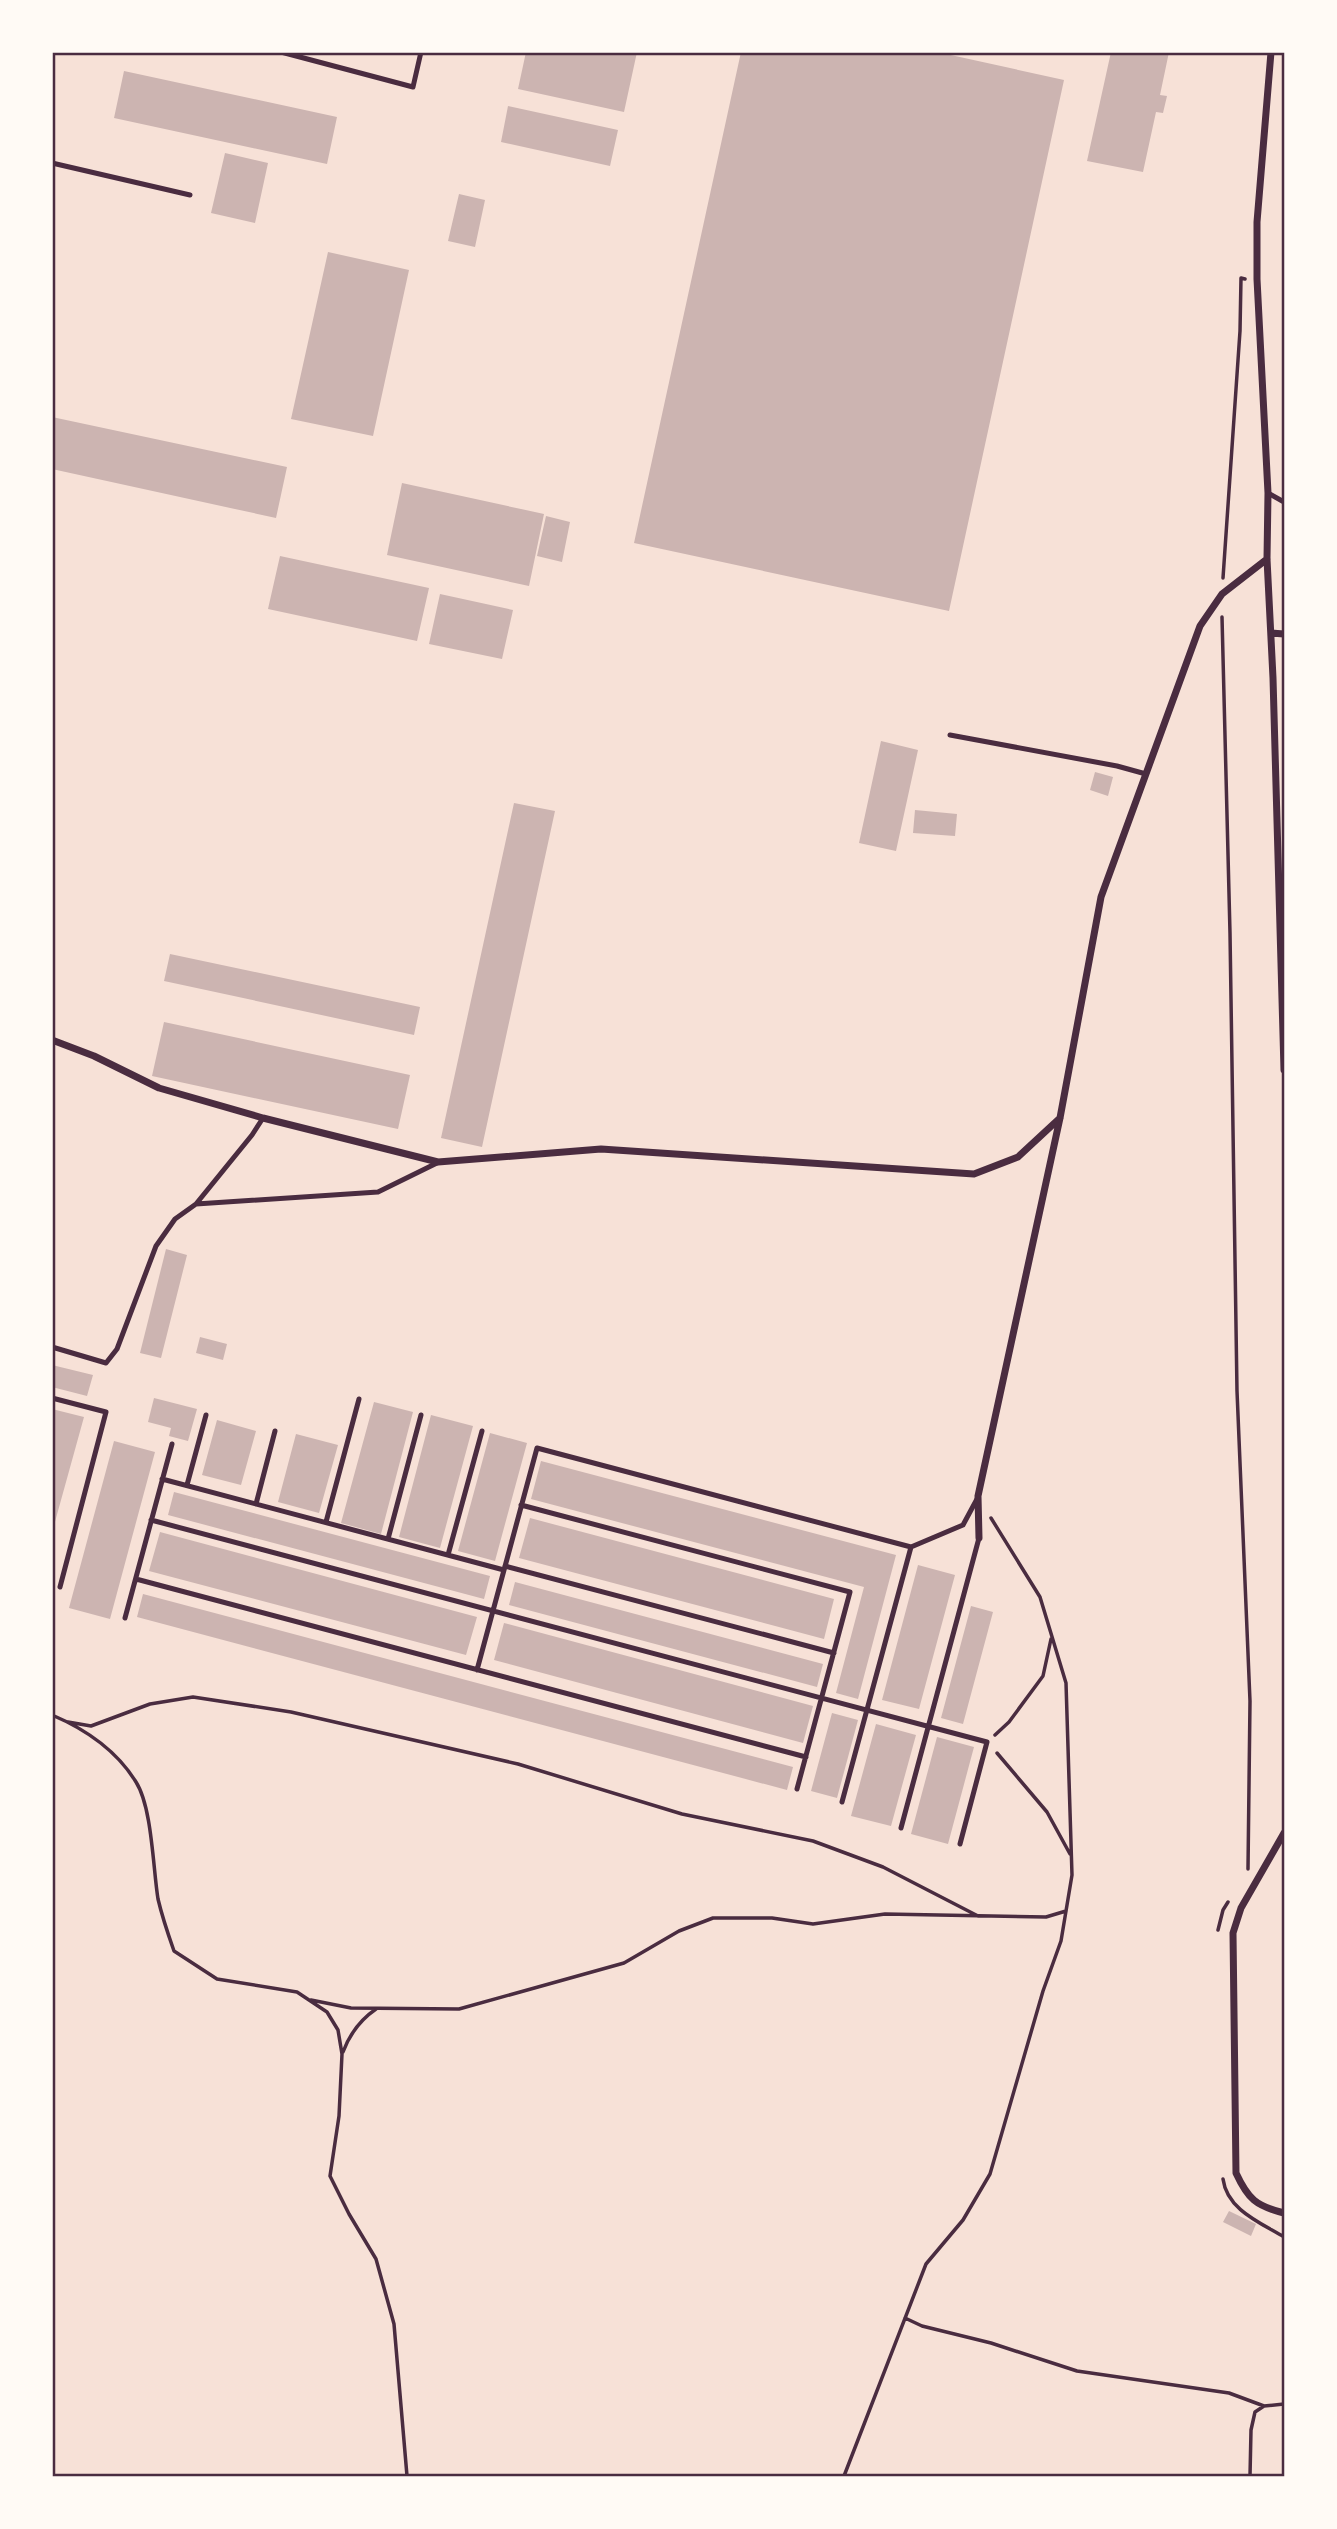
<svg xmlns="http://www.w3.org/2000/svg" width="1337" height="2529" font-family="'Fira Sans Condensed',sans-serif">
<style>
.building{fill:#ccb4b1}
.lines{fill:none;stroke-linecap:round;stroke-linejoin:round}
.path{stroke:#4a2c40;stroke-width:3.5}
.service{stroke:#4a2c40;stroke-width:5}
.minor{stroke:#4a2c40;stroke-width:7}
.neatline{fill:none;stroke:#4a2c40;stroke-width:2.5}
</style>
<rect width="100%" height="100%" fill="#f7e1d7"/>
<path class="building" d="M 526,52 L 637,52 L 624,112 L 518,89 Z
M 741,52 L 937,52 L 1064,80 L 949,611 L 634,543 Z
M 1111,52 L 1169,52 L 1160,95 L 1167,96 L 1163,113 L 1156,112 L 1143,172 L 1087,161 Z
M 124,71 L 337,117 L 327,164 L 114,118 Z
M 508,106 L 618,130 L 610,166 L 501,142 Z
M 225,153 L 268,163 L 255,223 L 211,213 Z
M 459,194 L 485,200 L 475,247 L 448,241 Z
M 328,252 L 409,270 L 373,436 L 291,419 Z
M 52,417 L 287,467 L 276,518 L 52,469 Z
M 402,483 L 544,514 L 529,586 L 387,555 Z
M 546,516 L 570,522 L 562,562 L 537,556 Z
M 280,556 L 429,588 L 417,641 L 268,609 Z
M 440,594 L 513,610 L 502,659 L 429,644 Z
M 881,741 L 918,750 L 896,851 L 859,843 Z
M 1095,772 L 1113,777 L 1108,796 L 1090,790 Z
M 514,803 L 555,811 L 482,1147 L 441,1138 Z
M 915,810 L 957,814 L 955,836 L 913,833 Z
M 170,954 L 420,1007 L 414,1035 L 164,981 Z
M 164,1022 L 410,1075 L 398,1129 L 152,1076 Z
M 166,1249 L 187,1255 L 161,1358 L 140,1353 Z
M 200,1337 L 227,1344 L 223,1360 L 196,1353 Z
M 52,1365 L 93,1375 L 87,1396 L 52,1387 Z
M 154,1398 L 197,1409 L 188,1441 L 169,1436 L 171,1428 L 148,1422 Z
M 374,1402 L 413,1412 L 381,1534 L 341,1523 Z
M 52,1409 L 84,1417 L 53,1529 L 52,1529 Z
M 431,1415 L 473,1426 L 440,1548 L 399,1537 Z
M 217,1420 L 256,1431 L 241,1485 L 202,1475 Z
M 490,1433 L 527,1443 L 495,1561 L 458,1551 Z
M 296,1434 L 338,1445 L 319,1513 L 278,1502 Z
M 114,1441 L 155,1452 L 110,1619 L 69,1608 Z
M 541,1461 L 896,1555 L 858,1699 L 836,1693 L 864,1587 L 531,1499 Z
M 174,1492 L 490,1576 L 484,1599 L 168,1515 Z
M 530,1518 L 834,1599 L 824,1639 L 519,1558 Z
M 160,1532 L 477,1617 L 466,1655 L 149,1571 Z
M 918,1565 L 955,1575 L 919,1709 L 882,1700 Z
M 515,1582 L 823,1664 L 817,1687 L 509,1605 Z
M 143,1594 L 793,1767 L 787,1790 L 137,1617 Z
M 971,1606 L 993,1612 L 963,1724 L 941,1718 Z
M 504,1623 L 813,1706 L 803,1743 L 494,1660 Z
M 832,1713 L 858,1720 L 837,1798 L 811,1791 Z
M 876,1724 L 916,1735 L 891,1826 L 851,1816 Z
M 937,1737 L 974,1747 L 948,1844 L 911,1834 Z
M 1229,2211 L 1256,2224 L 1251,2236 L 1223,2222 Z"/>
<g class="lines">
<path class="path" d="M 1223,578 L 1240,331 L 1241,278 L 1245,279
M 1222,617 L 1230,933 L 1237,1391 L 1250,1701 L 1248,1869
M 52,1715 C 85,1729 117,1751 136,1782 C 152,1807 153,1868 158,1899 C 162,1916 168,1934 174,1951 L 217,1979 L 297,1992 L 327,2012 L 338,2030 L 342,2054 L 339,2116 L 330,2176 L 349,2214 L 376,2259 L 394,2324 L 407,2476
M 68,1722 L 91,1726 L 150,1704 L 193,1697 L 291,1712 L 518,1764 L 682,1814 L 813,1841 L 883,1867 L 978,1916
M 995,1735 L 1009,1722 L 1043,1676 L 1051,1639
M 997,1753 L 1047,1812 L 1070,1854
M 1218,1930 L 1223,1910 L 1228,1902
M 311,2000 L 351,2008 L 459,2009 L 624,1963 L 679,1931 L 713,1918 L 772,1918 L 813,1924 L 885,1914 L 1046,1917 L 1066,1911
M 343,2052 C 350,2033 360,2020 376,2009
M 1223,2179 C 1227,2210 1261,2223 1284,2237
M 905,2318 L 922,2326 L 991,2343 L 1077,2371 L 1229,2393 L 1264,2406
M 844,2476 L 926,2264 L 963,2220 L 990,2174 L 1043,1991 L 1061,1941 L 1072,1875 L 1066,1683 L 1040,1597 L 991,1518
M 1250,2476 L 1251,2430 L 1255,2412 L 1264,2406 L 1284,2404"/>
<path class="service" d="M 281,52 L 413,87 L 421,52
M 52,163 L 190,195
M 1268,493 L 1284,502
M 950,735 L 1117,766 L 1146,774
M 196,1204 L 252,1135 L 263,1118
M 52,1347 L 106,1363 L 117,1349 L 156,1246 L 175,1219 L 196,1204 L 378,1192 L 437,1163
M 52,1398 L 106,1412 L 60,1587
M 162,1479 L 504,1570
M 187,1485 L 206,1415
M 256,1504 L 275,1431
M 521,1505 L 850,1592 L 797,1789
M 151,1520 L 987,1742 L 960,1844
M 326,1522 L 359,1399
M 388,1539 L 421,1415
M 448,1555 L 482,1431
M 505,1566 L 834,1653
M 136,1579 L 806,1757
M 125,1618 L 172,1444
M 477,1670 L 537,1448 L 911,1547 L 963,1525 L 977,1499
M 842,1802 L 911,1547
M 901,1828 L 979,1538"/>
<path class="minor" d="M 1271,52 L 1257,222 L 1257,279 L 1268,493 L 1267,559 L 1273,678 L 1284,1070
M 1271,633 L 1284,634
M 52,1040 L 94,1056 L 159,1088 L 263,1118 L 438,1162 L 601,1149 L 974,1174 L 1018,1157 L 1060,1118
M 979,1538 L 978,1496 L 1060,1118 L 1101,897 L 1200,626 L 1222,594 L 1267,559
M 1284,1833 L 1241,1908 L 1233,1933 L 1236,2173 C 1248,2199 1256,2206 1284,2213"/>
</g>
<rect width="1337" height="2529" fill="none" stroke="#fffaf5" stroke-width="108"/>
<rect x="54" y="54" width="1229" height="2421" class="neatline"/>
</svg>
